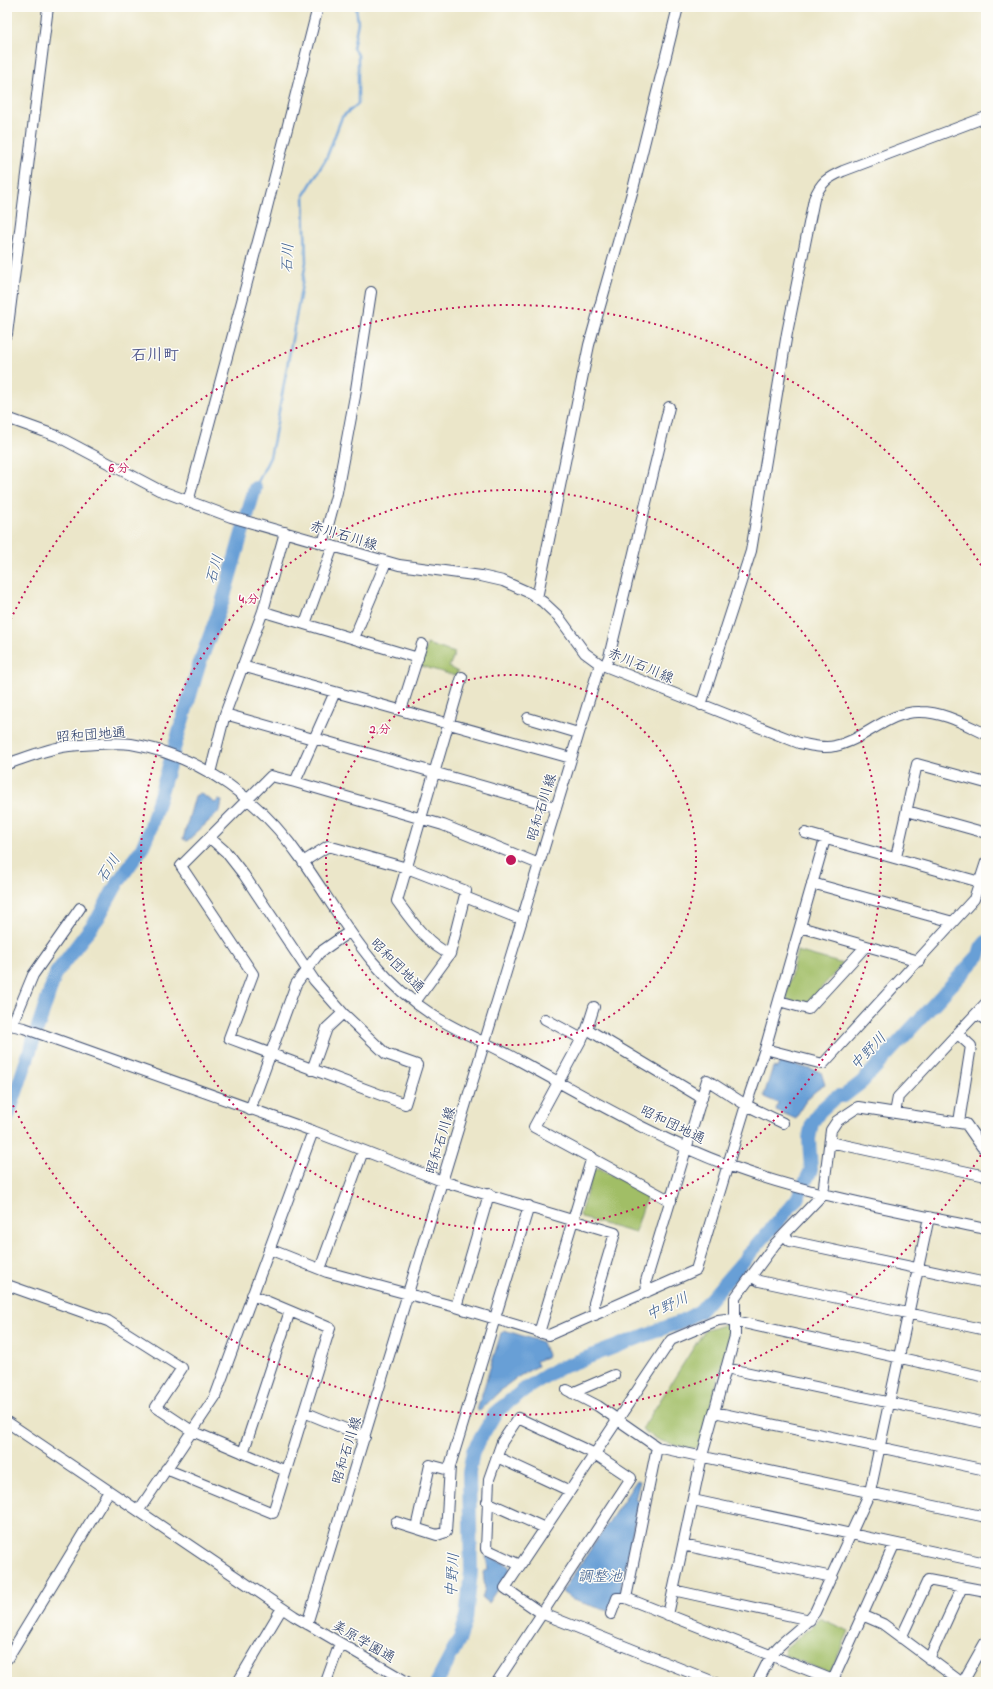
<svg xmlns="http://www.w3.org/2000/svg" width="993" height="1689" font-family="'Indie Flower','Klee One',sans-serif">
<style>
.green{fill:#a1be66;stroke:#5e7662}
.water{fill:#679fd6;stroke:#41679a}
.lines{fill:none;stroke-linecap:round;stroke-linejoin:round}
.stream{stroke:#679fd6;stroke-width:2.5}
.river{stroke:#679fd6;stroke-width:14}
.minor-casing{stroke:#3a4a6e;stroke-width:12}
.minor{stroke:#fff;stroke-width:10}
.ring{fill:none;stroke:#c2185b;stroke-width:2;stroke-dasharray:2 4}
.labels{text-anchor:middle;stroke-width:3;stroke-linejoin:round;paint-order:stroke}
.street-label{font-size:14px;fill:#1b2f5e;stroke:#fdfcf7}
.water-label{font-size:15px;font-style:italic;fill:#395c8e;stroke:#fdfcf7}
.quarter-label{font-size:16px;font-weight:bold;fill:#50588d;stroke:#fdfcf7}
.centre{fill:#c2185b;stroke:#fdfcf7;stroke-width:2}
.ring-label{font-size:12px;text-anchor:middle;font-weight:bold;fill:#c2185b;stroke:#fdfcf7;stroke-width:3;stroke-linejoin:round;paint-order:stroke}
</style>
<rect width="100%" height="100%" fill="#fdfcf7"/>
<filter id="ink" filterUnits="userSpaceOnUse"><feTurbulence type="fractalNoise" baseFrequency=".025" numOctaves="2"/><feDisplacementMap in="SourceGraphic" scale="8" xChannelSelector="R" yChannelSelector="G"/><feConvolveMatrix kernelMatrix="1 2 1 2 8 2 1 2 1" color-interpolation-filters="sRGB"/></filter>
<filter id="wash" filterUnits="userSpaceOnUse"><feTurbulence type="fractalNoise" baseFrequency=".012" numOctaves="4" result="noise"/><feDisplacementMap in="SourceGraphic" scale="16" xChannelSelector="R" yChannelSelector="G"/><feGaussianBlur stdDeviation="0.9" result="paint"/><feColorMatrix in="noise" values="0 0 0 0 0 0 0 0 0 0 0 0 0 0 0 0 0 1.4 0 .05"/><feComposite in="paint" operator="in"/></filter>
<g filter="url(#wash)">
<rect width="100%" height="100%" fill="#ebe6c9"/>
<path class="green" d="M 427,644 L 455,653 L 449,667 L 458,672 L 456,676 L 421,666 Z
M 797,951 L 843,964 L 808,1002 L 803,1004 L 788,1000 L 786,996 Z
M 599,1168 L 647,1195 L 635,1233 L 582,1218 L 580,1214 L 594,1170 Z
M 726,1324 L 731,1330 L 700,1445 L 694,1449 C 671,1444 661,1444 642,1429 L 704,1331 Z
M 819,1618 L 849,1631 L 831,1671 L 827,1672 L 785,1655 L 784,1649 L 816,1623 Z"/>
<path class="water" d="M 200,793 L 215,803 L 218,800 L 222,801 L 220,811 L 187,841 L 183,839 L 195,796 Z
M 780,1061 L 821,1072 L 825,1085 C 811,1092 802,1104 796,1119 L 776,1110 L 778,1103 L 766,1098 L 764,1095 L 773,1067 L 777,1068 Z
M 504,1330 L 542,1342 L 547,1355 L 546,1357 L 536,1361 L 538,1366 C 511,1379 500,1390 480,1411 L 477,1410 L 501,1333 Z
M 637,1480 L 640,1481 L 635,1500 L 639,1501 L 619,1595 L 609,1611 L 573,1600 L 562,1592 Z
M 486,1555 L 508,1565 L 510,1570 L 488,1603 L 482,1598 L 485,1588 L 483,1572 L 488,1570 Z"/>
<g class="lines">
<path class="stream" d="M 255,488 L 270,457 L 274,439 L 306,262 L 304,195 L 326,159 L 342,117 L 358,104 L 358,55 L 353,48 L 358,22 L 356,7"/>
<path class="river" d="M 7,1119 L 56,973 L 98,918 L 118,882 L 142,848 L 150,829 L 200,662 L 222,603 L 255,488
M 437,1682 L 460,1638 L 466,1619 L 471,1571 L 469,1473 L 473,1451 L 496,1412 L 525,1389 L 555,1370 L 682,1321 L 700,1311 L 797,1199 L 811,1170 L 809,1139 L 812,1123 L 820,1111 L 831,1101 L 839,1096 L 844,1096 L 862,1082 L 979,955 L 981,948 L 986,942"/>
</g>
</g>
<g filter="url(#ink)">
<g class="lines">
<defs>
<path id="minor" d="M 7,334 L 48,7
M 7,418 L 57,436 L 159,490 L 231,517 L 399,565 L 481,576 L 503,581 L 530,593 L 543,602 L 558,616 L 585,653 L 600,664 L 799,743 C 811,745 823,749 835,746 C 865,740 888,711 920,712 C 944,712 964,724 986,734
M 188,502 L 264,219 L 318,7
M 323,544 L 337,492 L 355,396 L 371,292
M 537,598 L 589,345 L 633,189 L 678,7
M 263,611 L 271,614 L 418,658
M 305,624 L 333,546
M 354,638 L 386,562
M 242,666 L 335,692
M 605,666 L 609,657 L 669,407
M 701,705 L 751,551 L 787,333 L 814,199 C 821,182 827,178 843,171 L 986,117
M 401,710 L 422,644
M 225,714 L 313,739
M 528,718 L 578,733
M 314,738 L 555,807
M 7,764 C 25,758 44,750 62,747 C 76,745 117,742 131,744 C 203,756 261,801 302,860 C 344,920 369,974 434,1016 C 461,1033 492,1045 520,1061 C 588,1098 657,1139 730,1166 C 813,1196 900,1211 986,1229
M 210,773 L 225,714 L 263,611 L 285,532
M 907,811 L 986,833
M 805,833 L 980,882
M 210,838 L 226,852 L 244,875 L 314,980 L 343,1013 L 386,1054 L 417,1065 L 405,1104 L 229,1038 L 253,974 L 181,866 L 271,776 L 295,782
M 896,857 L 917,764 L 986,783
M 303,862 L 328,846 L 407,868 L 466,891 L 450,954
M 539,864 L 443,825 L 295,782 L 335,692 L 571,758
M 812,883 L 953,922
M 465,897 L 515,917
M 80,908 L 33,975 L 16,1016 L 10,1025 L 24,1028 L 313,1131 L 442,1181 L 615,1233 L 594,1303 L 595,1315
M 800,927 L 919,961
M 779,1001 L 808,1009 L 865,947
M 415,1002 L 450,954 C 428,945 411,920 397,901 L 462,677
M 594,1007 L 587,1029 L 534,1127 L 671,1201
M 976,1014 L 986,1020
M 545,1019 L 582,1039
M 587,1029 L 702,1098
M 958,1034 L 971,1046 L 959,1122
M 765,1049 L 823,1064 L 974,899 L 986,862
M 312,1070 L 327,1028 L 343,1013
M 250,1110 L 296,984 L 319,953 L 349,932
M 895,1113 L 898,1097 L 986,1003
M 783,1123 L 746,1105 L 765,1049 L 825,839
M 830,1142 L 986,1176
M 784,1235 L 790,1241 L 986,1283
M 269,1249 L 327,1272 L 456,1307 L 549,1335 L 696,1270 L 746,1105 L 707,1080 L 646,1281 L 647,1292
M 320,1269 L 363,1151
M 751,1276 L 759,1281 L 986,1330
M 7,1285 L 108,1321 L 182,1368 L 156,1407 L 192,1431 L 286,1471
M 456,1307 L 489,1194
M 290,1311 L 330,1328 L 304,1412
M 539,1333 L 592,1157
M 726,1368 L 986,1423
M 567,1390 L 598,1406 L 657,1447 L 986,1517
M 572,1393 L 614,1375
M 714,1412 L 986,1470
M 7,1422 L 294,1616 L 407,1682
M 657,1447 L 626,1598 L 833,1680 L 894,1545
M 243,1453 L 290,1311 L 252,1295
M 497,1457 L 570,1491
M 166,1469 L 273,1513 L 304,1412 L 365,1437
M 693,1500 L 986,1563
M 487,1502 L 545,1528
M 139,1510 L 215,1397 L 313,1131
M 396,1522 L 437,1535 L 446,1532 L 450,1466 L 529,1206
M 416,1528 L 430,1465 L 449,1470
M 683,1545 L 832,1577
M 673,1590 L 810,1620
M 611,1614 L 617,1598 L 626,1598
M 668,1615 L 702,1456 L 735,1336 L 735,1298 L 775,1244 L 823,1194 L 831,1130 L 837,1121 L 858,1107 L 966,1124 L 982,1147 L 986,1147
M 862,1615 L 883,1624 L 961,1682
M 307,1624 L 600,664
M 901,1638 L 928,1580 L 986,1591
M 7,1659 L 106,1496
M 929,1659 L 962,1587
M 238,1682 L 279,1613
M 326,1682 L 340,1643
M 497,1682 L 631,1478 L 595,1454 L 518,1418 L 502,1442 L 489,1479 L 486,1549 L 520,1565
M 714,1682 L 541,1613 L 505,1588 L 671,1340 L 718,1320 L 726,1319 L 986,1377
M 757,1682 C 765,1670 768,1657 778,1647 C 791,1634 805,1626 815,1612 L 870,1492 L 929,1217
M 963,1682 L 986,1641"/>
</defs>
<use href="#minor" class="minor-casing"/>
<use href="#minor" class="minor"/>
</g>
</g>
<g class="ring">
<circle cx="511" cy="860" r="185"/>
<circle cx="511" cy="860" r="370"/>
<path d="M984 1150A555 555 0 0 1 8 1095M8 625A555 555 0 0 1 984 570"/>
</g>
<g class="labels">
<g class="street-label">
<text transform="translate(344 535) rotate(17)" y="5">赤川石川線</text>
<text transform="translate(641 665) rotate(23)" y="5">赤川石川線</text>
<text transform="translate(91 734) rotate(-4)" y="5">昭和団地通</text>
<text transform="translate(541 807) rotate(-73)" y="5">昭和石川線</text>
<text transform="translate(398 965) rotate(45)" y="5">昭和団地通</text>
<text transform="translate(673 1124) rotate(26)" y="5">昭和団地通</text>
<text transform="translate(440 1140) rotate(-73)" y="5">昭和石川線</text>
<text transform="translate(346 1450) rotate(-73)" y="5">昭和石川線</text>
<text transform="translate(364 1641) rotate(30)" y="5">美原学園通</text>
</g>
<g class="water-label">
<text transform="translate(287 258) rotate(-87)" y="5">石川</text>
<text transform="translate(214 569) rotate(-74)" y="5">石川</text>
<text transform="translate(108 868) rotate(-57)" y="5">石川</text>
<text transform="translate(868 1051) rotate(-47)" y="5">中野川</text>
<text transform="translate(667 1306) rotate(-25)" y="5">中野川</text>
<text transform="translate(452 1575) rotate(-87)" y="5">中野川</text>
<text x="600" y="1581">調整池</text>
</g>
<g class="quarter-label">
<text x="155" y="360">石川町</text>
</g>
</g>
<circle cx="511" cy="860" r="6" class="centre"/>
<g class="ring-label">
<text x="119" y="472">6 分</text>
<text x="249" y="603">4 分</text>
<text x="380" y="733">2 分</text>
</g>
<rect width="993" height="1689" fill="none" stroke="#fdfcf7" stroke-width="24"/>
</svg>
